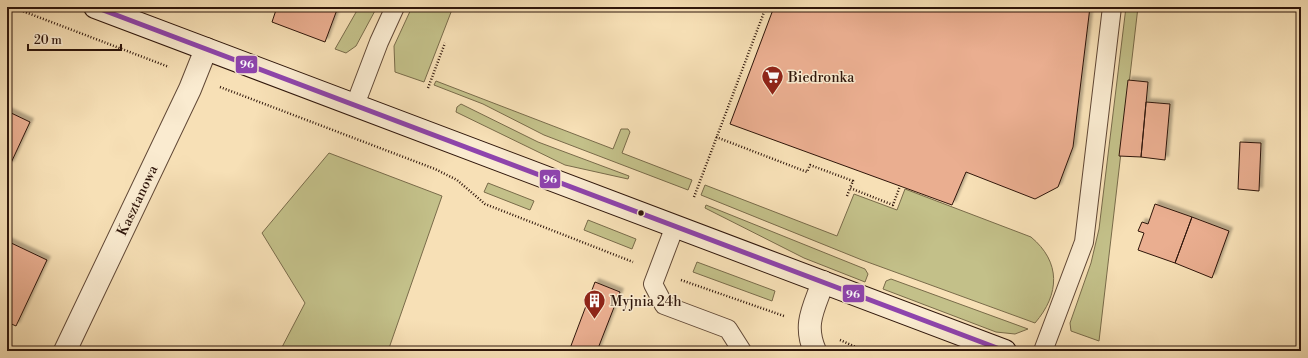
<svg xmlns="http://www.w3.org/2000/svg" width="1308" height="358" font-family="'Libre Bodoni',serif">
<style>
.green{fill:#c3c089;stroke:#796b4a}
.building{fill:#eaae90;stroke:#2f160b;filter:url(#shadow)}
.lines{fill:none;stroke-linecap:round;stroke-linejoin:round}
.service-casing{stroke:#614836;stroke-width:20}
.minor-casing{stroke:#614836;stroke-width:24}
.secondary-casing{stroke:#2f160b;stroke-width:24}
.path{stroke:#2f160b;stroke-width:2.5;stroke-dasharray:1 2;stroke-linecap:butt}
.service{stroke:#faebd0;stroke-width:18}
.minor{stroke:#faebd0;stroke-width:22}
.secondary{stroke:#faebd0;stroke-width:22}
.bus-1-casing{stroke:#faebd0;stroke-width:8}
.bus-1{stroke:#8e44ad;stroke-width:5}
.bus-dot{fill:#2f160b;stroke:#faebd0;stroke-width:1.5}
.labels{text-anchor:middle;stroke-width:3;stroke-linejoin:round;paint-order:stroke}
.poi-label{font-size:14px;fill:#2f160b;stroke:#faebd0;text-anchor:start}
.street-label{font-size:14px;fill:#2f160b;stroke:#faebd0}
.line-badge{stroke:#faebd0;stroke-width:1.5}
.badge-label{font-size:11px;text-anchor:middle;font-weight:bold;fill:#fff}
</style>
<defs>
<filter id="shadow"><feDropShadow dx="3.5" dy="-3.5" stdDeviation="1" flood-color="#0004"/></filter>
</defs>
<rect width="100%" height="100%" fill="#f7e0b6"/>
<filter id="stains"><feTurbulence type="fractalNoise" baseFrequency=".005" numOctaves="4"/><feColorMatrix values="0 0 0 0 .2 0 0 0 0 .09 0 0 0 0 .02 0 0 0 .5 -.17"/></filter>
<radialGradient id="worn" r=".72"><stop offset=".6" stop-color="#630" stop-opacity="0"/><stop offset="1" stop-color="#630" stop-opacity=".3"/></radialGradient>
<path class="green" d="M 359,7 L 377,7 L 356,46 L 346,53 L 335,49 Z
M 412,7 L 453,7 L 424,82 L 395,72 L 394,46 Z
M 1126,7 L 1138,7 L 1099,341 L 1071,331 L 1070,323 L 1091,263 L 1099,229 Z
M 436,81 L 613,149 L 621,129 L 628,129 L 630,132 L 622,153 L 692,180 L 688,190 L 544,135 L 483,104 L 434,85 Z
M 461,104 L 538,142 L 629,176 L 628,179 L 565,165 L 456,112 L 457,107 Z
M 329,153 L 442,196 L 388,351 L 280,351 L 305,303 L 262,233 Z
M 488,183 L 534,201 L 530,210 L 484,192 Z
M 705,185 L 837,236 L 854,194 L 897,210 L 905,189 L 1031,237 C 1061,262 1060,294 1035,323 L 862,260 L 701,195 Z
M 706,205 L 865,269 L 868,274 L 865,282 L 804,258 L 705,208 Z
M 588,220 L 636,239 L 632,249 L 584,230 Z
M 697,262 L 775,291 L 772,301 L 693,272 Z
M 891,279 L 1028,329 L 1015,334 L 996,332 L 883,289 L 886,281 Z"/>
<path class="building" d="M 277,7 L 338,7 L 325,42 L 272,22 Z
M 774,7 L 1090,7 L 1073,147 L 1058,187 L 1035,199 L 966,172 L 952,205 L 730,124 Z
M 1128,80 L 1148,82 L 1141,157 L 1119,156 Z
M 1146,102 L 1170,104 L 1165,160 L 1141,157 Z
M 7,111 L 30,122 L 10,165 L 7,164 Z
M 1240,142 L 1261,143 L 1259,191 L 1238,189 Z
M 1155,204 L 1192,217 L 1175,263 L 1138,250 L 1144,233 L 1138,231 L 1142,222 L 1148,224 Z
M 1192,217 L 1229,231 L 1212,278 L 1175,263 Z
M 7,241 L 47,260 L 16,326 L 7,322 Z
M 595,282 L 620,292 L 597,351 L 569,351 Z"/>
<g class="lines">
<defs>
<path id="service" d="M 355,105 L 379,42 L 395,7
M 675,226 L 653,284 L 664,305 L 728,329 L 742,351
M 1043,351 L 1084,242 L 1112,7"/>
<g id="minor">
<path id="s1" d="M 65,351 L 190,89 L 206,49"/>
<path d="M 815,351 C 803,324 814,308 823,282"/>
</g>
<path id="secondary" d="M 95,7 L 1005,351"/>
</defs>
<use href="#service" class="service-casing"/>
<use href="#minor" class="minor-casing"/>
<use href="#secondary" class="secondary-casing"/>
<path class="path" d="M 12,7 L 169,67
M 220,87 L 435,169 L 457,180 L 485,204 L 633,262
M 428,88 L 445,43
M 716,137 L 807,172 L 810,165 L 853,181 L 850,188 L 893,205 L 900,186
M 847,196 L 850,188
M 694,197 L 766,7
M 681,280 L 784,316
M 840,340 L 865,351"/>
<use href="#service" class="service"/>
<use href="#minor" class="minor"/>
<use href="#secondary" class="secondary"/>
<defs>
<path id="bus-1" d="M 95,7 L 1005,351"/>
</defs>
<use href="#bus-1" class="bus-1-casing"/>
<use href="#bus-1" class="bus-1"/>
</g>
<defs>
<symbol id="supermarket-pin" viewBox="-11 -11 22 30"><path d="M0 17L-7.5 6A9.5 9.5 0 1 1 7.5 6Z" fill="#8f2418" stroke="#faebd0"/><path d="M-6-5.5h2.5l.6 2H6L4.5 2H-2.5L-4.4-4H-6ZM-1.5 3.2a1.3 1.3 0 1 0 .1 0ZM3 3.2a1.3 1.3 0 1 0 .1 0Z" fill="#fff"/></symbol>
<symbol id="building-pin" viewBox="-11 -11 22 30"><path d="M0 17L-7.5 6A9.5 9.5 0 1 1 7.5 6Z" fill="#8f2418" stroke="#faebd0"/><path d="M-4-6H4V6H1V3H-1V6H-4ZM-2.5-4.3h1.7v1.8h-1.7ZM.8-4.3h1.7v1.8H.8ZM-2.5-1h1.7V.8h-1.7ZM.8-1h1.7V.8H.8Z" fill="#fff"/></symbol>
</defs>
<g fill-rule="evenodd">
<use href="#supermarket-pin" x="760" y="64" width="25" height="34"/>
<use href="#building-pin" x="582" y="288" width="25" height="34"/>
</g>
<circle class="bus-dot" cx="641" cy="213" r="3.5"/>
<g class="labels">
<g class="poi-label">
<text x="788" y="82">Biedronka</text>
<text x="610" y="306">Myjnia 24h</text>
</g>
<g class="street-label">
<text dy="5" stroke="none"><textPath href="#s1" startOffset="167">Kasztanowa</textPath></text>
</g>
</g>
<g class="line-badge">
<rect x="235" y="55" width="23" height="19" rx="4" fill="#8e44ad"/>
<rect x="539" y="169" width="22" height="20" rx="4" fill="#8e44ad"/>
<rect x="842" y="284" width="23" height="19" rx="4" fill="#8e44ad"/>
</g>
<g class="badge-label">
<text x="247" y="68">96</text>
<text x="550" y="183">96</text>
<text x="853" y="298">96</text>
</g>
<rect width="1308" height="358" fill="none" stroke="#f7e0b6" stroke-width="24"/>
<rect x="8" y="8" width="1292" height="342" fill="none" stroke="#2f160b" stroke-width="2"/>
<rect x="12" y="12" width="1284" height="334" fill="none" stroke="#2f160b"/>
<path d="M28 44v6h93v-6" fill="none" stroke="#2f160b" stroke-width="2"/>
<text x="34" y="44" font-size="12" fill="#2f160b" stroke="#faebd0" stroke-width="3" paint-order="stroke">20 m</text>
<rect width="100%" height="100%" filter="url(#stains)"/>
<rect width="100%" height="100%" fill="url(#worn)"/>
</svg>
